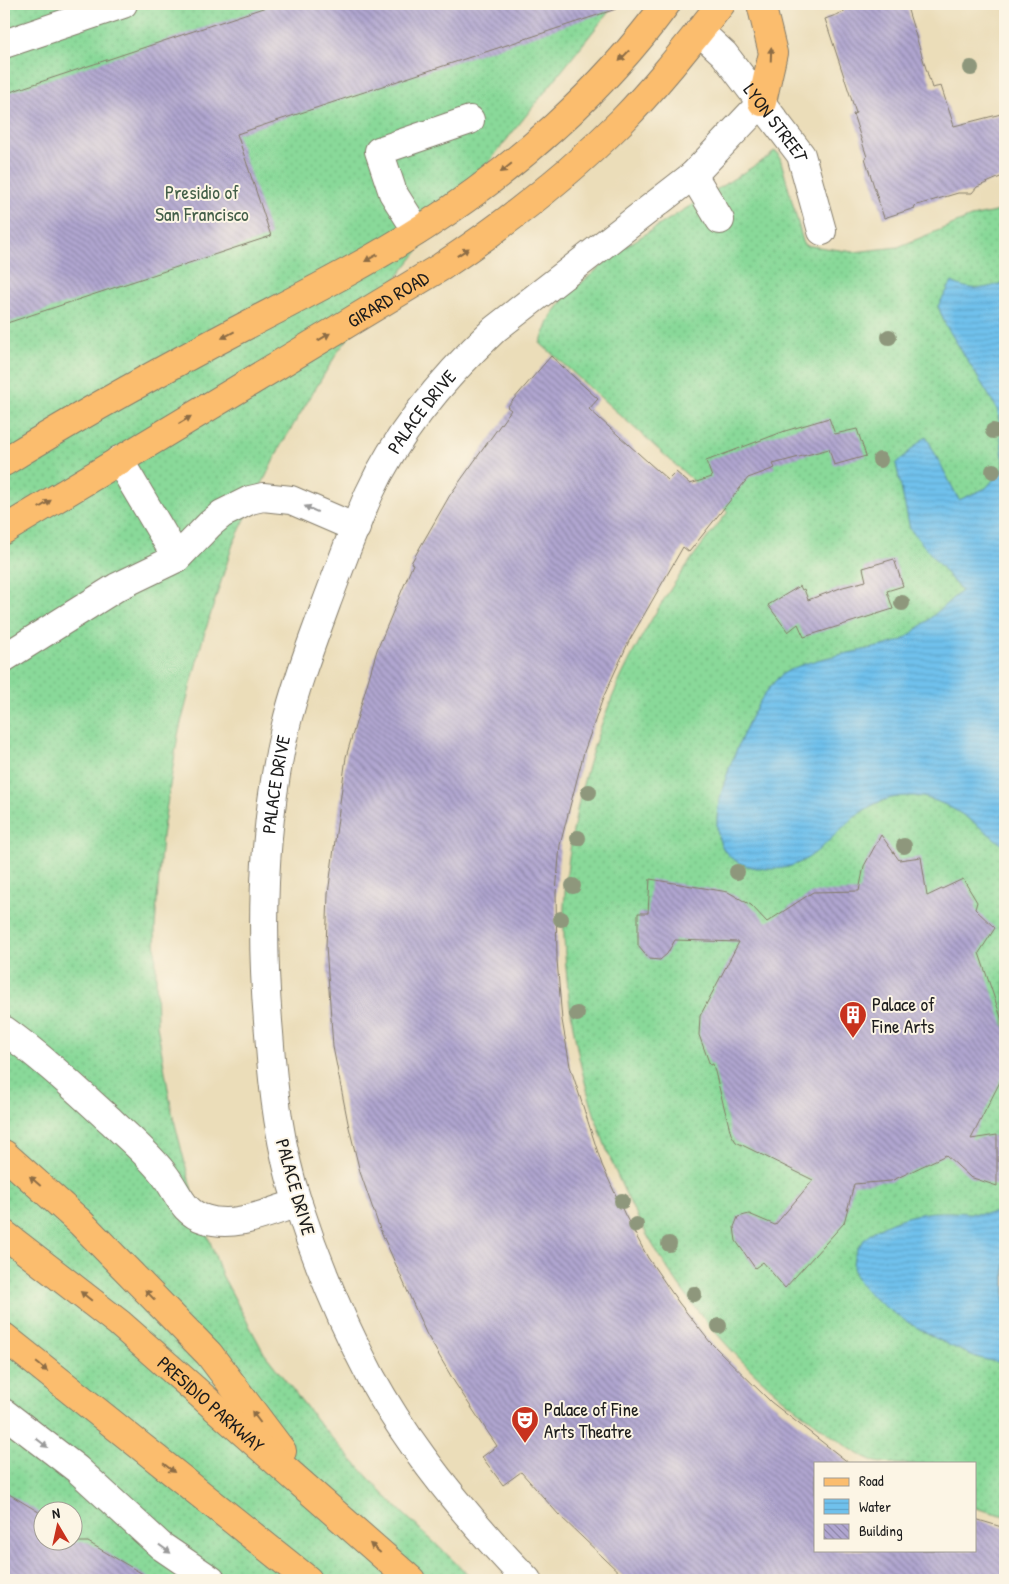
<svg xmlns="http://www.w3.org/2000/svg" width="1009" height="1584" font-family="'Patrick Hand',sans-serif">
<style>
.grass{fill:url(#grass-dots);stroke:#527a5a;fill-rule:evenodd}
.water{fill:url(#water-rules);stroke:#466e84}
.building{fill:url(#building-back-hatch)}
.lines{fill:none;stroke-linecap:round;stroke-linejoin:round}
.minor-casing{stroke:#847c6a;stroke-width:30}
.major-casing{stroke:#847c6a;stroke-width:30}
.highway-casing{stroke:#847c6a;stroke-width:30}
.minor{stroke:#fff;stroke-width:28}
.major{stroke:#fbbd6e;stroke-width:28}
.highway{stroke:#fbbd6e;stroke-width:28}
.tree{fill:#8e977b}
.oneway{fill:#8c6c45}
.oneway2{fill:#999}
.labels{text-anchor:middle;stroke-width:4;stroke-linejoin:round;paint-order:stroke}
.street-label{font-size:19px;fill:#1c1c1c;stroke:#fcf5e5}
.park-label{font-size:19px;fill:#425e48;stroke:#fcf5e5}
.poi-label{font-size:19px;fill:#1c1c1c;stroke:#fcf5e5;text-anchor:start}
</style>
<defs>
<pattern id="grass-dots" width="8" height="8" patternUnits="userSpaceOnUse" patternTransform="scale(1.25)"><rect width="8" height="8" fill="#89d999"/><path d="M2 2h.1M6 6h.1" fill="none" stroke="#76ba83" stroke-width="1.8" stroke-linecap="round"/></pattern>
<pattern id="water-rules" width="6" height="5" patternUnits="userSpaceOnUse" patternTransform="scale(1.25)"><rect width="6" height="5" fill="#70c1ec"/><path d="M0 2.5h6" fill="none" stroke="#60a5ca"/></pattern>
<pattern id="building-back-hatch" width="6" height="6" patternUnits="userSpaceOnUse" patternTransform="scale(1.25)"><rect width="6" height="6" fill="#b0a6d0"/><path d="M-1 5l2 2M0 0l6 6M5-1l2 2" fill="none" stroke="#8e86a8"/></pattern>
</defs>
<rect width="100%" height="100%" fill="#fcf5e5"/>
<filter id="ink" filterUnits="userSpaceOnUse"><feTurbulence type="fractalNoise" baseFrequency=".02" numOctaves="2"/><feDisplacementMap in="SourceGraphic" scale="10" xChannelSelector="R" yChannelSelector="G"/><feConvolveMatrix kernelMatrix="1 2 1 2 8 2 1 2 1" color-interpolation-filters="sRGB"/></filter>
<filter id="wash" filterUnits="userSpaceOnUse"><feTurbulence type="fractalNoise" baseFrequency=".0096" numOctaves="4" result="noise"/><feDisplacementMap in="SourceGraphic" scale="20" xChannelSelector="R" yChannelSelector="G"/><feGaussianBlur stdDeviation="1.12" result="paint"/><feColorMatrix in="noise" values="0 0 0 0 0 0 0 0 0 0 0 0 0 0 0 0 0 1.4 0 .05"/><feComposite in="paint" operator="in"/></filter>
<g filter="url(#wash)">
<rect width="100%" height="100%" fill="#ebddb9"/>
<path class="grass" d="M 4,4 L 615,4 L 339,350 L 280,447 L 233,544 L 203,638 L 178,735 L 162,836 L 155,927 L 157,1025 L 172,1112 L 193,1195 L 222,1275 L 264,1353 L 322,1427 L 389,1500 L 474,1580 L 4,1580 ZM 42,1512 L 72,1512 L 72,1542 L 42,1542 Z
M 774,151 L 779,154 L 804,245 L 854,252 L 898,247 L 971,217 L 1005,210 L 1005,1516 L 975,1508 L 975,1463 C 956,1463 886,1467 873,1461 C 849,1451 828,1432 807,1417 C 669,1316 582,1149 567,979 C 564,947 562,915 566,883 C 580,738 636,623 728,512 L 540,343 L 552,315 L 568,294 L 623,248 L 770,156 Z"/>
<path class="water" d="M 952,282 C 971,292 986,289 1005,282 L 1005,847 C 980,827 947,798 914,796 C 844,793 830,870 771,869 C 696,868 715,803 734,756 C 745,729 757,699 778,678 C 799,657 869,652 900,641 C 912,636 949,601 961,591 L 910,529 L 896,464 L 926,436 L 959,500 L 986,488 L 1004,468 L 998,410 L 945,324 L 938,306 Z
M 1005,1211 L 1005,1363 C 998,1362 990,1361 983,1359 C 953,1351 874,1307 858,1281 C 846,1262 858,1241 876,1230 C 894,1219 919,1212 941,1212 C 962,1211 985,1217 1005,1211 Z"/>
<g id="blocks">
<path class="building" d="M 275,4 L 615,4 L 616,9 L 237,134 L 271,236 L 4,324 L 4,94 Z
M 842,4 L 906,4 L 932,88 L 941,86 L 954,126 L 1005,113 L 1005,175 L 977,187 L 972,193 L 958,193 L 914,206 L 915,208 L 884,218 L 865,158 L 867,157 L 853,114 L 856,113 L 825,19 L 844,12 Z
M 551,356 L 598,399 L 589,409 L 668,480 L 676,472 L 690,484 L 712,477 L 706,461 L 785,431 L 829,418 L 835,434 L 857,429 L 866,456 L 834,465 L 829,449 L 773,464 L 775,468 L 748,478 L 689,552 L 683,547 L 629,641 L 603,698 L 584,752 L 560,845 L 556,893 L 557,960 L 562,1020 L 570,1066 L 602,1165 L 625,1215 L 648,1258 L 679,1303 L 710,1342 L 771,1402 L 849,1463 L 815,1463 L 815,1550 L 975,1550 L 975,1519 L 1005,1528 L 1005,1580 L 627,1580 L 559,1515 L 521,1472 L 503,1485 L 482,1457 L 497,1446 L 455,1383 L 426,1333 L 380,1229 L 360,1172 L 348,1123 L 333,1047 L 326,946 L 328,894 L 346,757 L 377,650 L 413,564 L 411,563 L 450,495 L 511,410 L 507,407 Z
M 894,559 L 903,586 L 887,591 L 893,609 L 804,637 L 798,624 L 788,632 L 768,605 L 800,586 L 802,590 L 804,589 L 808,600 L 843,587 L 866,581 L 863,568 Z
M 881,835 L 899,860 L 921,857 L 927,896 L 963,879 L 977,902 L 975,909 L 995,928 L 979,953 L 1005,1029 L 1005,1072 L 971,1139 L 997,1135 L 997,1186 L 970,1177 L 946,1155 L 891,1181 L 854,1184 L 844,1223 L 785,1288 L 763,1262 L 755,1268 L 736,1241 L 734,1227 L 738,1217 L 749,1214 L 775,1225 L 813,1180 L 736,1142 L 731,1134 L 713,1064 L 710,1065 L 699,1035 L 700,1016 L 739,942 L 675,940 L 667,954 L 660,960 L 649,959 L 638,946 L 638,913 L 648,913 L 650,879 L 728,892 L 751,905 L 767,922 L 813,892 L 859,891 L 864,866 Z
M 4,1491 L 42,1514 L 42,1542 L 88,1542 L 153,1580 L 4,1580 Z"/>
</g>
</g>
<g filter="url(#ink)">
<use href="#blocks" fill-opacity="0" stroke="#847c6a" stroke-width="1"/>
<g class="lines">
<defs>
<g id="minor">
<path id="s1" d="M 699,31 L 724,54 L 801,155 L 822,231"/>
<path d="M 4,44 L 123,4"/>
<path d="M 693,175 L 720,220"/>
<path d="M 417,231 L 393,193 L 379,151 L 470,120"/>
<path d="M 119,460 L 177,558"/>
<path d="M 4,658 L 117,587 L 177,558 L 210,524 L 222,514 L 250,500 L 263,497 L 291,500 L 356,528"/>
<path d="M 4,1030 C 42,1057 77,1090 112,1122 C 129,1138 148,1154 163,1173 C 178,1191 181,1212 205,1219 C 235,1229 269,1212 298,1203"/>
<path d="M 4,1413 L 77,1469 L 161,1546 L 211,1580"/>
<path id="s2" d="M 527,1580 C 468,1519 412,1452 371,1377 C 342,1322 317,1263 298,1204 C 280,1149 273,1091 269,1033 C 260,932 262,829 285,729 C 295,687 311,645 326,604 C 340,567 353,530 369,494 C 398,431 445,376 495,329 L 693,175 L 762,102"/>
</g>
<g id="major">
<path d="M 761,4 L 773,53 L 762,102"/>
<path d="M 4,462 C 72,420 142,381 213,343 C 284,305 357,270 424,227 C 516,168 602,91 666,4"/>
<path id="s3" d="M 4,530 L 441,267 C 506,224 567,176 622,121 C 658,84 689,44 721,4"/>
</g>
<g id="highway">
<path d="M 4,1154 L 80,1222 L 209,1354 L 282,1451"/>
<path id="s4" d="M 4,1234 L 119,1323 L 411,1580"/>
<path d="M 4,1337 L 308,1580"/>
</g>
</defs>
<use href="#minor" class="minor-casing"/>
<use href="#major" class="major-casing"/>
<use href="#highway" class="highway-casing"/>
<use href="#minor" class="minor"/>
<use href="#major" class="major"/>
<use href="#highway" class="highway"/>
</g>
<g class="tree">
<circle cx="971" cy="68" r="8"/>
<circle cx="889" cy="337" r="8"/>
<circle cx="993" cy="431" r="8"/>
<circle cx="880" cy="460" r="8"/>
<circle cx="993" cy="471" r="8"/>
<circle cx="902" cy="603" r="8"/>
<circle cx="589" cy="792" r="8"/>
<circle cx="578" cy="838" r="8"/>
<circle cx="904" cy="846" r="8"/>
<circle cx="737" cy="872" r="8"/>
<circle cx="573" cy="886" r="8"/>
<circle cx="561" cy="919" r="8"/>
<circle cx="577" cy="1014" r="8"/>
<circle cx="622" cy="1201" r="8"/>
<circle cx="636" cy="1225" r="8"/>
<circle cx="669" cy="1244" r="8"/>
<circle cx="694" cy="1294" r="8"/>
<circle cx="719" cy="1326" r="8"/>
</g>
<defs><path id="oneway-solid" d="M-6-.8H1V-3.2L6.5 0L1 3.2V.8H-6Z" transform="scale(1.25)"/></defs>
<g class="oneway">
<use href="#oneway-solid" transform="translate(771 54) rotate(-88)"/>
<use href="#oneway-solid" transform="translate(624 56) rotate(133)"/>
<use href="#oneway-solid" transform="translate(506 168) rotate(141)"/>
<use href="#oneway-solid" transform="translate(463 252) rotate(-34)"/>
<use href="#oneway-solid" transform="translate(371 258) rotate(151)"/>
<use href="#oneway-solid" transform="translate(228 335) rotate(152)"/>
<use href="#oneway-solid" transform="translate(324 337) rotate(-31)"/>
<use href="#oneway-solid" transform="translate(185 420) rotate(-31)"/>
<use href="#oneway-solid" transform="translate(45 504) rotate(-32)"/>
<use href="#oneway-solid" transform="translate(35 1181) rotate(-139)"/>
<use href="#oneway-solid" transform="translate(150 1295) rotate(-134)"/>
<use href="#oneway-solid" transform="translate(86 1296) rotate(-141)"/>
<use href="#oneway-solid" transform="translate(42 1367) rotate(39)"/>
<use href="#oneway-solid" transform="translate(256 1417) rotate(-127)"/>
<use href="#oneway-solid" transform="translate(169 1468) rotate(39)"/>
<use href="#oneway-solid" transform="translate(375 1548) rotate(-139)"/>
</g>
<g class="oneway2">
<use href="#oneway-solid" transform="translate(311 509) rotate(-156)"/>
<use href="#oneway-solid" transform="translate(42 1443) rotate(38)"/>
<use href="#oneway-solid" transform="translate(165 1549) rotate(36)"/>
</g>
</g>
<defs>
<symbol id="building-pin" viewBox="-11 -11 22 30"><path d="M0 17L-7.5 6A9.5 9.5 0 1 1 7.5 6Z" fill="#c8321e" stroke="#fcf5e5"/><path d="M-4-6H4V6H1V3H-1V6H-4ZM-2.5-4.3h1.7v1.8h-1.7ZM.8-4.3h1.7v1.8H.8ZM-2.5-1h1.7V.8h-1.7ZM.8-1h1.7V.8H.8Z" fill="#fff"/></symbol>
<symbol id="theatre-pin" viewBox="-11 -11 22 30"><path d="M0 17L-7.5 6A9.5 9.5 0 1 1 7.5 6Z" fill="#c8321e" stroke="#fcf5e5"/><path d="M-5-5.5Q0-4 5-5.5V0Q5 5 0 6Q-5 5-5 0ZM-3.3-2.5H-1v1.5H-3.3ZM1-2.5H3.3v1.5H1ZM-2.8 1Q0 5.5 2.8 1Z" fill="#fff"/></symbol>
</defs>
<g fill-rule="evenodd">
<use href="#building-pin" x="837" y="999" width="32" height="43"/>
<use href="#theatre-pin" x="509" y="1404" width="32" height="43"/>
</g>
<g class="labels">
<g class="street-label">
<text dy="7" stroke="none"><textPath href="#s1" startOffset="120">LYON STREET</textPath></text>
<text dy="7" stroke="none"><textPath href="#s3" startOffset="448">GIRARD ROAD</textPath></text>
<text dy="7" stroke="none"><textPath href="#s2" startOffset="1272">PALACE DRIVE</textPath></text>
<text dy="7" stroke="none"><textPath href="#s2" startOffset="868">PALACE DRIVE</textPath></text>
<text transform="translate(296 1187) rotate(74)" y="7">PALACE DRIVE</text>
<text dy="7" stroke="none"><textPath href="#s4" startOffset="268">PRESIDIO PARKWAY</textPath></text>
</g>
<g class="park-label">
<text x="202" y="199">Presidio of<tspan x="202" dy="22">San Francisco</tspan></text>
</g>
<g class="poi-label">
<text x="872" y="1011">Palace of<tspan x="872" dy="22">Fine Arts</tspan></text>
<text x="544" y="1416">Palace of Fine<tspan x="544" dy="22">Arts Theatre</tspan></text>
</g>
</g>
<rect width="1009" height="1584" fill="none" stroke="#fcf5e5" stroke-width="20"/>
<rect x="814" y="1462" width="162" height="90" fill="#fcf5e5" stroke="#a29e95"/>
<rect x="824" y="1478" width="25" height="8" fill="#fbbd6e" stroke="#a29e95"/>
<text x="859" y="1486" font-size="15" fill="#1c1c1c">Road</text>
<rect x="824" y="1499" width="25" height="15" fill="url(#water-rules)" stroke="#a29e95"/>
<text x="859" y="1512" font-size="15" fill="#1c1c1c">Water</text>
<rect x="824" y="1524" width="25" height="15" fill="url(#building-back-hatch)" stroke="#a29e95"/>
<text x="859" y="1536" font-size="15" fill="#1c1c1c">Building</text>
<g transform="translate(58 1526) rotate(351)"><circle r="24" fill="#fcf5e5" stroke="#a29e95"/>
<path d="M0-4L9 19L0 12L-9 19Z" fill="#c8321e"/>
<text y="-8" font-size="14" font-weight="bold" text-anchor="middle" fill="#1c1c1c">N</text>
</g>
</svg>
